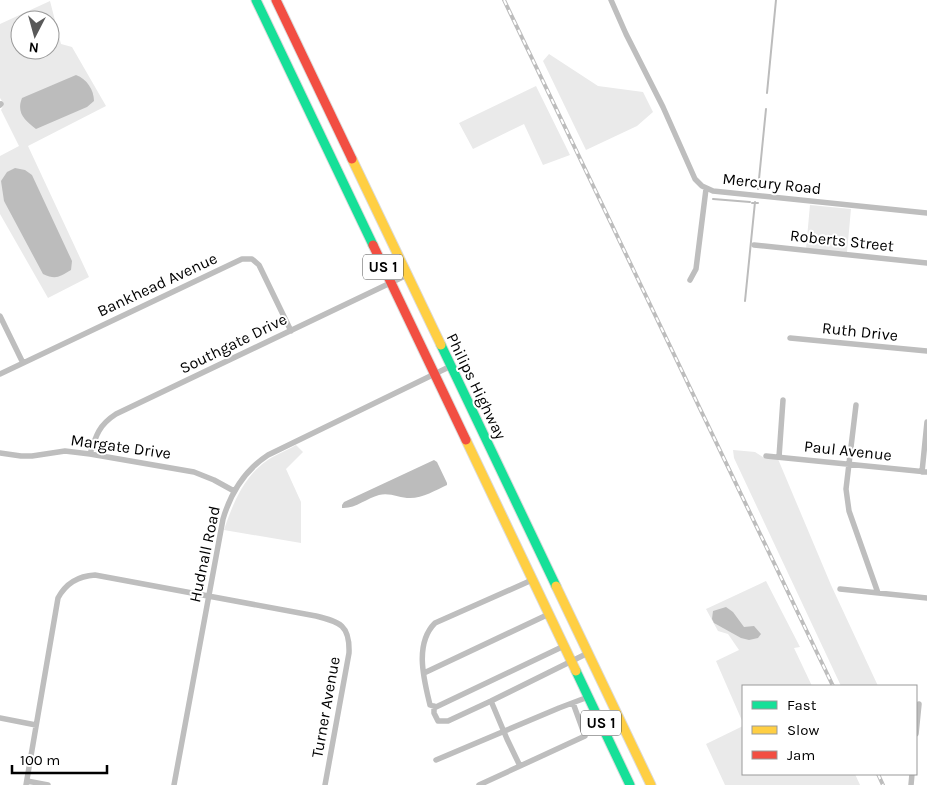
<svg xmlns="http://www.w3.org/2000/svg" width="927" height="785" font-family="Karla,sans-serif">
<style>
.green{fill:#eaeaea;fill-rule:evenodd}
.water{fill:#bcbcbc}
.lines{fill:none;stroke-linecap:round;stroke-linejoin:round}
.stream{stroke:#bcbcbc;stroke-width:2}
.fast-casing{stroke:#dbdbdb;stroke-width:11}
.slow-casing{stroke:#dbdbdb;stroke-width:11}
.jam-casing{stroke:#dbdbdb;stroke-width:11}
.street{stroke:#bebebe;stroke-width:5.5}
.fast{stroke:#16e098;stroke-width:9}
.slow{stroke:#ffcf43;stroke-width:9}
.jam{stroke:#f24e42;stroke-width:9}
.rail-casing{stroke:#bdbdbd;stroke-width:4}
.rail{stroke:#fff;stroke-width:2;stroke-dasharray:5.5;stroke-linecap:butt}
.labels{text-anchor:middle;stroke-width:4;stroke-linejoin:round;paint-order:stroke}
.shield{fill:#fff;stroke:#4c4c4c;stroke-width:1}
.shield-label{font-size:15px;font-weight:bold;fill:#000}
.street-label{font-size:16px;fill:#000;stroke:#fff}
</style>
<rect width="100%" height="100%" fill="#fff"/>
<path class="green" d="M 50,1 L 61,44 L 72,47 L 106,106 L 28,146 L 89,277 L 48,298 L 0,214 L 0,156 L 19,146 L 1,110 L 4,104 L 0,98 L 0,24 ZM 20,20 L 50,20 L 50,50 L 20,50 Z
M 549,54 L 598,86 L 643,92 L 653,112 L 637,126 L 586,150 L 543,61 Z
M 536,86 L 570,155 L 543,165 L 524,124 L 473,149 L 459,123 Z
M 810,205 L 851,209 L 847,252 L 806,249 Z
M 296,445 L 303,452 L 286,469 L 301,502 L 301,543 L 224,530 C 232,506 243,478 265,462 C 274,455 286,451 296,445 Z
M 733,450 L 755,452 L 766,459 L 778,459 L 831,585 L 878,686 L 841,686 L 734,458 Z
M 766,581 L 800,647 L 794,648 L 812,686 L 743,686 L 743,723 L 716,661 L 739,650 L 728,634 L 718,631 L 706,609 Z
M 743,726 L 743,774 L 855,774 L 860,785 L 725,785 L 706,744 Z"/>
<path class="water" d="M 76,75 C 87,79 94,90 94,101 L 87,107 L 36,129 C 25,120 16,113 22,98 Z
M 15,168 L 25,170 L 32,175 L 72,261 L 71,270 C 59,277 56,280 43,274 L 4,201 L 1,181 L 7,172 Z
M 434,460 L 437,462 L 447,483 L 447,485 C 436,490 423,498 410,498 C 400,498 389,492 379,495 C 367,498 355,509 342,508 L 342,505 L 344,502 Z
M 726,607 L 733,612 L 744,627 L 754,626 L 761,634 L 758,638 L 749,640 L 741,638 L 714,623 L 712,619 L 713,611 Z"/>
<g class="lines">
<path class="stream" d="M 767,93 L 776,0
M 758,189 L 766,109
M 713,199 L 750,202
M 752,203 L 758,203
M 745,301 L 755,202"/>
<defs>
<path id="fast" d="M 256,0 L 373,245
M 441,345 L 556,586
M 576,671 L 630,785"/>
<path id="slow" d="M 352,159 L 441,345
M 466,440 L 576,671
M 556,586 L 651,785"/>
<path id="jam" d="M 276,0 L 352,159
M 373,245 L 466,440"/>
</defs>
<use href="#fast" class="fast-casing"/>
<use href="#slow" class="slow-casing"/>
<use href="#jam" class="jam-casing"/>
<path class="street" d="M 611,0 L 626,34 L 663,107 L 695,179 L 702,186 L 713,191 L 927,213
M 0,105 L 1,104
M 754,245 L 927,263
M 690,280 L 696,269 L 706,189
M 0,316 L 23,363
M 790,338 L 927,351
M 0,374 L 242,259 L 252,259 L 259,265 L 291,331
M 856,405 L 846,489 L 849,511 L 878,593
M 0,453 L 21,456 L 32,456 L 65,451 L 90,454 L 194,472 L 214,480 L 234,491
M 90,454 C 96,435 99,425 116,414 L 407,275
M 766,456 L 927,472
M 779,457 L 783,400
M 922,472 L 927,422
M 532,580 L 435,623 C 414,644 424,680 430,705 L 436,707 L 564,646
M 840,589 L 927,598
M 424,673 L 549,614
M 491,701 L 507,739 L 520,766
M 434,706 L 434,713 L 438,721 L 448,721 L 491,701 L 588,653
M 0,718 L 36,725
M 916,734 L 919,704
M 436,760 L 559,708 L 588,697
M 27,781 L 48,785
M 26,785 L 58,598 C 66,583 78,576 95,575 L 316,616 C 340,622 350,625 349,653 L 325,785
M 174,785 L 223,519 C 231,492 245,470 268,455 L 451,366
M 479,785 L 585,736 L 573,703
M 911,785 L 912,774"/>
<use href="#fast" class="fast"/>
<use href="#slow" class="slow"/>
<use href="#jam" class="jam"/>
<defs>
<path id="rail" d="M 504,0 L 833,686
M 878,774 L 883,785"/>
</defs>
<use href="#rail" class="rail-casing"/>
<use href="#rail" class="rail"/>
</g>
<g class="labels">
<g class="shield">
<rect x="363" y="254.5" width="40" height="25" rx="4"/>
<rect x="581" y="710.5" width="40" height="25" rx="4"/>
</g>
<g class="shield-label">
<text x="383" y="272">US 1</text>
<text x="601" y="728">US 1</text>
</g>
<g class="street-label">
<text transform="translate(772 183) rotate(6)" y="6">Mercury Road</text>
<text transform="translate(842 240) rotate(6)" y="6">Roberts Street</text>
<text transform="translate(157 284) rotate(-25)" y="6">Bankhead Avenue</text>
<text transform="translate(860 331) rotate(6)" y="6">Ruth Drive</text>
<text transform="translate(233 343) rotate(-26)" y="6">Southgate Drive</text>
<text transform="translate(477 386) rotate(64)" y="6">Philips Highway</text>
<text transform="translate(121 446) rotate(8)" y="6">Margate Drive</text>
<text transform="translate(848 450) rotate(6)" y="6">Paul Avenue</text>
<text transform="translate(204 554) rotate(-78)" y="6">Hudnall Road</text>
<text transform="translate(325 707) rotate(-80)" y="6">Turner Avenue</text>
</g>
</g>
<rect x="742" y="685" width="175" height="90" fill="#ffffff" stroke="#999999"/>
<rect x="752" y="701" width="25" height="8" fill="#16e098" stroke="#999999"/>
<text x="787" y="710" font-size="15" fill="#000000">Fast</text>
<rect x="752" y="726" width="25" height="8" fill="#ffcf43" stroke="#999999"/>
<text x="787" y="735" font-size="15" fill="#000000">Slow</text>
<rect x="752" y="751" width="25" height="8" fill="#f24e42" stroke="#999999"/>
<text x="787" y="760" font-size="15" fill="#000000">Jam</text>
<g transform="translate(35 35) rotate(186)"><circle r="24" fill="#ffffff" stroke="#999999"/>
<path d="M0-4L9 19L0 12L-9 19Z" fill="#595959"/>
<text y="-8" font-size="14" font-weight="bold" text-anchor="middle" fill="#000000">N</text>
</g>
<path d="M12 765v8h95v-8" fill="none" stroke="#000000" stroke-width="2.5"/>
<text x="20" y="765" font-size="15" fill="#000000" stroke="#ffffff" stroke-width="4" paint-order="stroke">100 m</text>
</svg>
